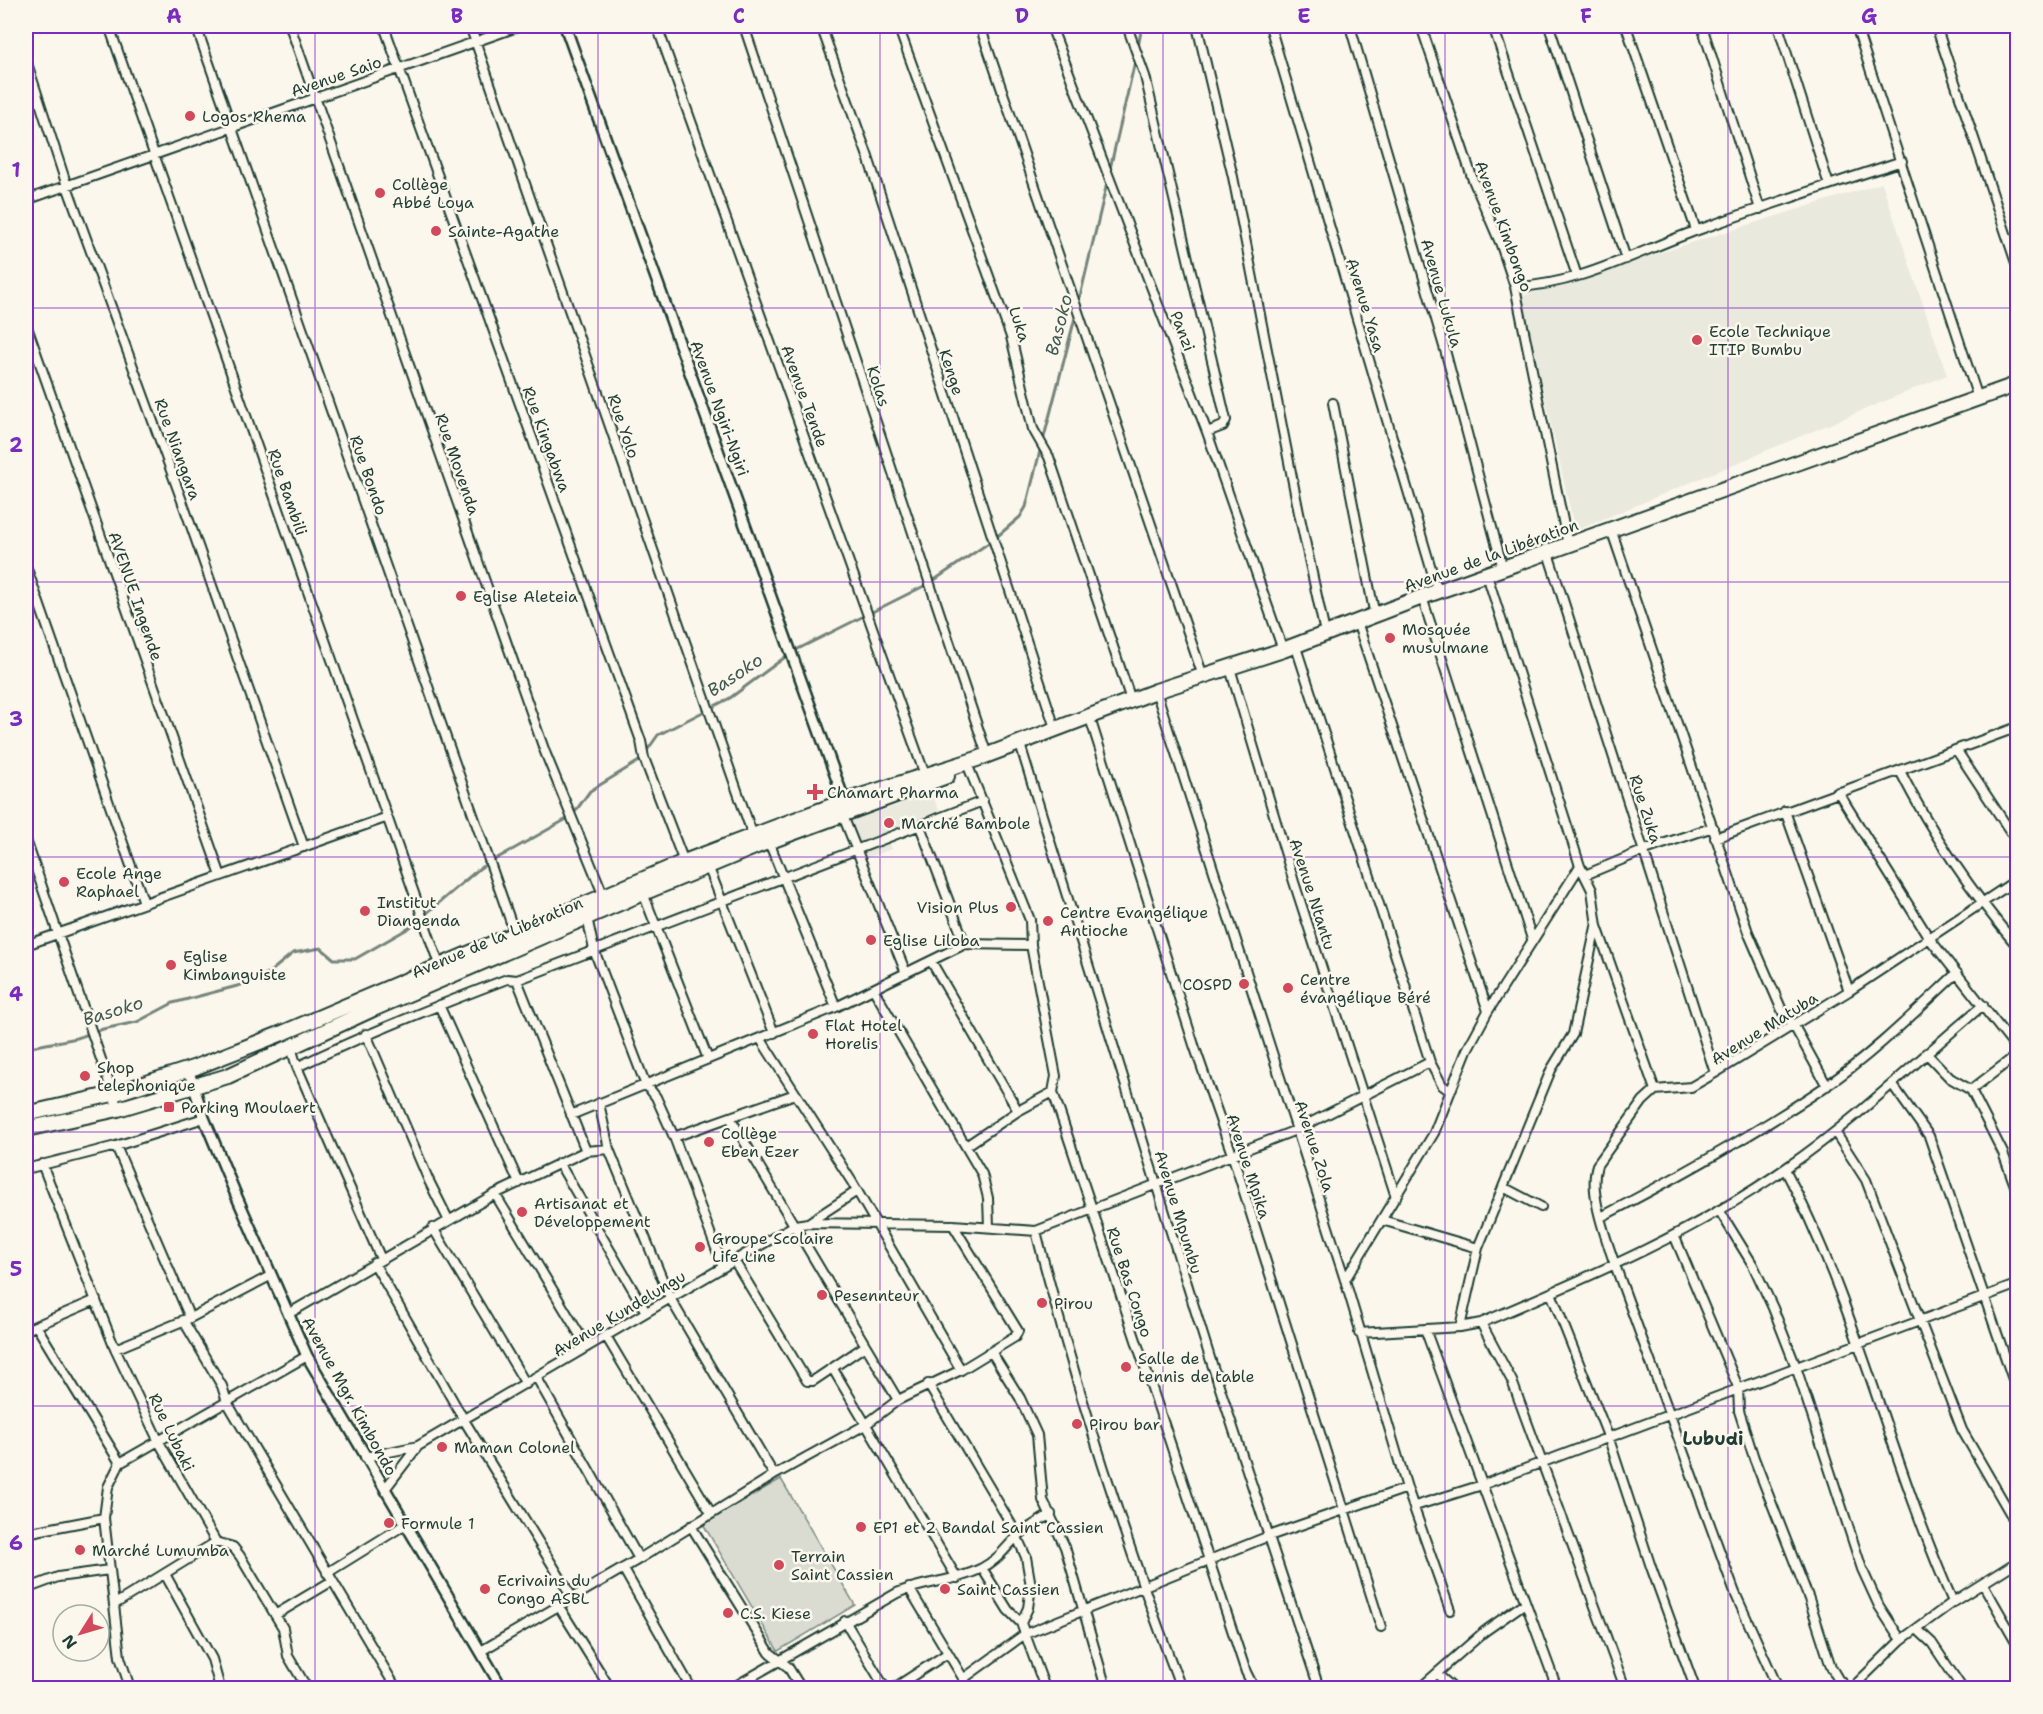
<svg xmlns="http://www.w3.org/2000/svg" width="2043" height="1714" font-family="'Shantell Sans',sans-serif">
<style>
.built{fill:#eae9de}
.green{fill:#dbdcd1;stroke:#7d8c82;stroke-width:1.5}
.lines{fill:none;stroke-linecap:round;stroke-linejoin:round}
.stream{stroke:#74847b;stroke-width:3}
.minor-casing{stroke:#1f3d34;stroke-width:12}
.tertiary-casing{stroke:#1f3d34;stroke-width:14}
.trunk-casing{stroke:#1f3d34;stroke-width:18}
.minor{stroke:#fbf7ec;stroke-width:8}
.tertiary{stroke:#fbf7ec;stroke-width:9}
.trunk{stroke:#fbf7ec;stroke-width:14}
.grid{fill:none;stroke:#7b2cbf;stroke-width:1.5;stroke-opacity:0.55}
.poi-dot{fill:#d1495b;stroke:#fbf7ec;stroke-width:2}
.labels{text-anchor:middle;stroke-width:5;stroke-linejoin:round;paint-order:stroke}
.street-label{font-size:16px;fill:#1f3d34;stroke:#fbf7ec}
.poi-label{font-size:16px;fill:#1f3d34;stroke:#fbf7ec;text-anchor:start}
.water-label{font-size:18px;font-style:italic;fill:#425b52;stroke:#fbf7ec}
.neighbourhood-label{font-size:18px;font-weight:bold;fill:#1f3d34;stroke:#fbf7ec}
.neatline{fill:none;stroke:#7b2cbf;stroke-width:2}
.grid-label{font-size:20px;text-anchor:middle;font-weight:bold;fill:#7b2cbf}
</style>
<rect width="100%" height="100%" fill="#fbf7ec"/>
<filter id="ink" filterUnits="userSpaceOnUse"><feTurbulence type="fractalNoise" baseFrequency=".0167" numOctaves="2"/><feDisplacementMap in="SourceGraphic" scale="12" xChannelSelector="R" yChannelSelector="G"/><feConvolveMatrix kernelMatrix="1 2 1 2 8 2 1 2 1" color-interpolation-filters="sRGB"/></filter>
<g filter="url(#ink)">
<path class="built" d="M 1882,183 L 1947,375 L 1575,531 L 1522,296 Z
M 930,790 L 942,817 L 887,838 L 892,849 L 866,858 L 850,821 L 896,806 Z"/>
<path class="green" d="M 781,1479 L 855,1605 L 778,1651 L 703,1524 Z"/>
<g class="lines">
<path class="stream" d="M 1138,47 L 1142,26
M 1109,173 L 1136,57
M 1078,305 L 1108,179
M 1043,441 L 1076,314
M 646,752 L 658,735 L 730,698 L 792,652 L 930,583 L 993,540 L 1020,517 L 1026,507 L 1041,447
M 26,1048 L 77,1038 L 103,1029 L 137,1022 L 173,1003 L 241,985 L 270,972 L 293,953 L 321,948 L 334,959 L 355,959 L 409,928 L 480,868 L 572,816 L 590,791 L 644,758"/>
<defs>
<path id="minor" d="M 109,26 L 440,967
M 196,26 L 515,934
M 290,26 L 545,752 L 605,899
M 384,26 L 641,741 L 644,758 L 684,862
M 470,26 L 753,836
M 657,26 L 925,775
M 744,26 L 987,755
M 821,26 L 867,154 L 1055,728
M 898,26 L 1011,337 L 1033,429 L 1049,457 L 1131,700
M 980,26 L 1203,676
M 1051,26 L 1207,432 L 1283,650
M 1127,26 L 1145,76 L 1226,420 L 1223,426 L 1207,432
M 1197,26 L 1233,177 L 1299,513 L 1325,633
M 1270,26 L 1438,592
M 1350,26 L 1445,350 L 1503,569
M 1421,26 L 1473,180 L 1501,245 L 1515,287 L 1568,545
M 1493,26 L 1577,276
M 1549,26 L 1626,259
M 1626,26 L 1696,230
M 1702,26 L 1760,209
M 1778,26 L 1829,185
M 1856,26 L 1978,398
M 1936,26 L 2018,269
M 26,60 L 67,186 L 185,509 L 304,847
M 26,200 L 520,26
M 1515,287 C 1580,285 1638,251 1698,230 C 1765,206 1834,183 1902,161
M 26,324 L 221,876
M 1333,403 L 1375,616
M 1611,529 L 1748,932 L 1784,1015 L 1793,1024 L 1827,1086
M 1548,553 L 1715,1073
M 26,566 L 144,903
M 1487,575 L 1580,866 L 1592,890 L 1597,926 L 1655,1090
M 1422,597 L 1532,939
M 1357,622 L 1488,1011
M 1295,644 L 1430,1062 L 1442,1085 L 1450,1091
M 1230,668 L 1294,882 L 1396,1197
M 1156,691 L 1345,1280 L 1407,1488 L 1450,1610
M 1089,715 L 1194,1045 L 1233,1157 L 1381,1627
M 1019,741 L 1210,1358 L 1319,1688
M 1957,751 L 2018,843
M 966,761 L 1030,920 L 1031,945 L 1056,1076 L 1053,1092 C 1117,1286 1183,1478 1246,1672 L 1254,1688
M 1900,771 C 1932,834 1972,893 2018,947
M 1838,792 L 1929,938 L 2018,1051
M 1785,811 L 1849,991
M 843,816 L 906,973
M 920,826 L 965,944
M 1715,838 L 2018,727
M 26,840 L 118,1109
M 769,842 L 836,1007
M 708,866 L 774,1033
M 1585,875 L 1645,850 L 1713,827
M 643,893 L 708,1059
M 587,917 L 594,950 L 645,1083 L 656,1097 L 674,1137
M 26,945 L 385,818 L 388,819
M 931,961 L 1018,1111
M 517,980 L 586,1151
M 874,990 L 982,1174 L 988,1198 L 989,1227
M 439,1005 L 519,1183
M 366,1034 L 429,1181 L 448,1219
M 760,1038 L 852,1182 L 961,1370
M 291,1047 L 297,1067 L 381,1259
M 1926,1053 L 1950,1078 L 1971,1090 L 2003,1153 L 2018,1194
M 297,1067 C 365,1034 436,1006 507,979 L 517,980 L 983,801
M 1892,1084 L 1929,1136 L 2018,1394
M 1971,1090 L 2018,1054
M 599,1103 L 609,1149 L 670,1298 L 774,1475
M 571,1115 L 836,1007 L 965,944 L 1031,945
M 731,1119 L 898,1400
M 1835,1132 L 1866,1180 L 1962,1430 L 2018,1527
M 116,1146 L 190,1318
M 966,1146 L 1018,1111 L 1053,1092
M 559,1163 L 646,1312
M 42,1164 L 115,1349 L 159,1442 L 216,1542 L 233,1547 L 240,1556 L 283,1628 L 288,1656 L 307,1688
M 26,1169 L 116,1146 L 204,1118
M 1785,1169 C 1857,1306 1890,1460 1953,1602
M 1505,1188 L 1541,1207
M 495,1194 L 587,1347
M 1719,1210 L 1753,1265 L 1773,1308 L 1796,1367 L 1862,1569 L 1879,1606 L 1901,1640
M 1601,1217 C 1678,1177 1754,1135 1826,1086 C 1873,1054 1915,1012 1957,973
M 1382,1220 L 1478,1248
M 808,1223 L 857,1191
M 433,1228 L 526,1384
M 1036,1231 C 1075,1386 1124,1539 1181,1688
M 1674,1235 L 1738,1387 L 1739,1411 L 1754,1458 L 1809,1599 L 1831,1667 L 1838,1679 L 1847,1688
M 735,1262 L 807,1381 L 813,1381 L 865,1346
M 374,1263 L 464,1420 L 572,1597
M 723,1267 L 674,1137 L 795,1094
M 1345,1280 L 1434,1133 L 1467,1050 L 1488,1011 L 1580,866
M 1551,1293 L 1608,1436 L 1651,1567 L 1695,1688
M 288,1314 L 495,1194 L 586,1151 L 609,1149
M 183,1320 L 222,1386 L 227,1402 L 396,1688
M 1481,1323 L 1512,1381 L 1625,1688
M 37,1327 L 120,1463
M 1460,1327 L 1478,1248 L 1551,1070 L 1573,1034 L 1596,927
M 1425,1329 L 1557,1688
M 26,1330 L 96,1300
M 1359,1333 L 1460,1327 L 1481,1323 C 1586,1278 1692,1234 1786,1168 C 1856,1120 1918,1060 1983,1005
M 606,1336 L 711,1513
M 115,1349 L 190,1318 L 270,1276
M 992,1353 L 1020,1398 L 1037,1435 L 1043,1500 L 1065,1547 L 1106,1688
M 833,1369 L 957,1578
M 537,1378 L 639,1559
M 928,1384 L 1011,1524 L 1026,1557 L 1031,1586 L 1028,1608 L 1021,1623
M 365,1457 L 418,1446 L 795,1225 L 808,1223 L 953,1225 L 1036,1231 L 1296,1130 L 1430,1062
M 120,1463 L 108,1487 L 104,1518 L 120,1657 L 130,1688
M 120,1463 L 307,1356
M 385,1489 L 418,1446
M 1415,1506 L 1482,1485 L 2018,1284
M 691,1526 L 770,1653 L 788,1667 L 801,1688
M 26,1533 L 104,1518
M 623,1568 L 691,1688
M 982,1568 L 1008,1610 L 1021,1623 L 1045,1688
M 327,1573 L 406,1524
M 165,1574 L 212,1659 L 220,1688
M 1983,1584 L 2018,1645
M 909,1588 L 969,1688
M 26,1589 L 58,1577 L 109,1570
M 115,1604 L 216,1542
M 558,1605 L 610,1688
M 275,1615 L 332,1581
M 845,1621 L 885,1688
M 1917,1629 L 1932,1643 L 1962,1688
M 481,1651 L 639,1559 L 774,1475 L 865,1425 L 898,1400 L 961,1370 L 1015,1337 L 1018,1331 L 953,1225
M 1437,1674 L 1453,1688
M 963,1679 L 1025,1634 L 1269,1536 L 1407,1488
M 732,1688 L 897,1593 C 924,1581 955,1582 982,1568 C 1000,1559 1006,1546 1019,1535 C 1029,1527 1040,1521 1051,1514
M 894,1688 L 948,1653
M 1420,1688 L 1485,1631 L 1525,1603
M 1778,1688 L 1735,1593 L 1615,1265 C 1606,1238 1588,1192 1597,1165 L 1643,1101 L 1655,1090 L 1691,1087 L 1715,1073 L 1849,991 L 2018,879
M 1852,1688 L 1901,1640 L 1953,1602 L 2018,1561"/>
<path id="tertiary" d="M 565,26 L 846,805
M 188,1069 L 204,1118 L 236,1195 L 307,1356 L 502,1688"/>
<path id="trunk" d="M 26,1114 L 113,1094 L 196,1067 L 285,1032 L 684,862 L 845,801 L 977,759 L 1156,691 L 1283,650 L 1422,597 L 2018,384
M 26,1129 L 118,1109 L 228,1076 L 373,1009 L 643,893 L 757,846 L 947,776"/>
</defs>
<use href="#minor" class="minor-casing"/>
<use href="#tertiary" class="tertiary-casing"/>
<use href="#trunk" class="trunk-casing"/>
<use href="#minor" class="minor"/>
<use href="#tertiary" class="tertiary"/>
<use href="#trunk" class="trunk"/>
</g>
</g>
<path class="grid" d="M 315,26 L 315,1688M 598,26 L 598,1688M 880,26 L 880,1688M 1163,26 L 1163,1688M 1445,26 L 1445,1688M 1728,26 L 1728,1688M 26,308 L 2018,308M 26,582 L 2018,582M 26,857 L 2018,857M 26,1132 L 2018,1132M 26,1406 L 2018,1406"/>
<g class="poi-dot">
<circle cx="190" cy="116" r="6"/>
<circle cx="380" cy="193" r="6"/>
<circle cx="436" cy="231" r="6"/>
<circle cx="1697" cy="340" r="6"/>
<circle cx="461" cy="596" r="6"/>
<circle cx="1390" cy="638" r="6"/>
<path d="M812 783h6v6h6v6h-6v6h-6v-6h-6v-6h6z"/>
<circle cx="889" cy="823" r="6"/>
<circle cx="64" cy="882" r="6"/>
<circle cx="1011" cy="907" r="6"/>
<circle cx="365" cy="911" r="6"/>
<circle cx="1048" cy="921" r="6"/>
<circle cx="871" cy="940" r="6"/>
<circle cx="171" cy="965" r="6"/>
<circle cx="1244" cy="984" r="6"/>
<circle cx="1288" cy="988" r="6"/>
<circle cx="813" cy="1034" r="6"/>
<circle cx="85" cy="1076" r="6"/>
<rect x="163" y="1101" width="12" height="12" rx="3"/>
<circle cx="709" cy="1142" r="6"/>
<circle cx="522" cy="1212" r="6"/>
<circle cx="700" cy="1247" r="6"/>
<circle cx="822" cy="1295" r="6"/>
<circle cx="1042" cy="1303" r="6"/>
<circle cx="1126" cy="1367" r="6"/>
<circle cx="1077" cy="1424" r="6"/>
<circle cx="442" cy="1447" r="6"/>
<circle cx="389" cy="1523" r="6"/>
<circle cx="861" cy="1527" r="6"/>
<circle cx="80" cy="1550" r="6"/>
<circle cx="779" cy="1565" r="6"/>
<circle cx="485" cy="1589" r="6"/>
<circle cx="945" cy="1589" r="6"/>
<circle cx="728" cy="1613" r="6"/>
</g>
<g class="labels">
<g class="street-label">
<text transform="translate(336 76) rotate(-19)" y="6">Avenue Saio</text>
<text transform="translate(1504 226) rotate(70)" y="6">Avenue Kimbongo</text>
<text transform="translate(1442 293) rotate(74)" y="6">Avenue Lukula</text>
<text transform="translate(1366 305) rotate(73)" y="6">Avenue Yasa</text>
<text transform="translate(1020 324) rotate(72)" y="6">Luka</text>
<text transform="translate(1183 331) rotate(69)" y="6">Panzi</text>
<text transform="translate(952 372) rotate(72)" y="6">Kenge</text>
<text transform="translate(879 386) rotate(72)" y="6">Kolas</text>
<text transform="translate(805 396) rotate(70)" y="6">Avenue Tende</text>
<text transform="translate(720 408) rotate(70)" y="6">Avenue Ngiri-Ngiri</text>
<text transform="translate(624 426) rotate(71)" y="6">Rue Yolo</text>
<text transform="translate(547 439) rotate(70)" y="6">Rue Kingabwa</text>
<text transform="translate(178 449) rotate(70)" y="6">Rue Niangara</text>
<text transform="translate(458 464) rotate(71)" y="6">Rue Movenda</text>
<text transform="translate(369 475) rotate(71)" y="6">Rue Bondo</text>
<text transform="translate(288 492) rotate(71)" y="6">Rue Bambili</text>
<text transform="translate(1491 555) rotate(-20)" y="6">Avenue de la Libération</text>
<text transform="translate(136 596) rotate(71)" y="6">AVENUE Ingende</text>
<text transform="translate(1646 809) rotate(72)" y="6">Rue Zuka</text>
<text transform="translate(1313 894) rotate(72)" y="6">Avenue Ntantu</text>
<text transform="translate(497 937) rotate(-23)" y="6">Avenue de la Libération</text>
<text transform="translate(1764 1028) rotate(-32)" y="6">Avenue Matuba</text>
<text transform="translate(1315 1146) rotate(72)" y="6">Avenue Zola</text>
<text transform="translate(1249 1166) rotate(72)" y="6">Avenue Mpika</text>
<text transform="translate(1179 1212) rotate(73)" y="6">Avenue Mpumbu</text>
<text transform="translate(1130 1282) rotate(72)" y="6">Rue Bas Congo</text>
<text transform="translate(619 1313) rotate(-31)" y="6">Avenue Kundelungu</text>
<text transform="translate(350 1396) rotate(61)" y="6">Avenue Mgr. Kimbondo</text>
<text transform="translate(172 1432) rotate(64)" y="6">Rue Lubaki</text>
</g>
<g class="poi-label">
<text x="202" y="122">Logos Rhema</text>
<text x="392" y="190">Collège<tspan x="392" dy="18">Abbé Loya</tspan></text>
<text x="448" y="237">Sainte-Agathe</text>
<text x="1709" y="337">Ecole Technique<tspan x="1709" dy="18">ITIP Bumbu</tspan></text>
<text x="473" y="602">Eglise Aleteia</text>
<text x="1402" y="635">Mosquée<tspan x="1402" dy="18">musulmane</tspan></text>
<text x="827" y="798">Chamart Pharma</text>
<text x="901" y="829">Marché Bambole</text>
<text x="76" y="879">Ecole Ange<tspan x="76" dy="18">Raphael</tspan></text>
<text x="377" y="908">Institut<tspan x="377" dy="18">Diangenda</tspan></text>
<text x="999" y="913" text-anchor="end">Vision Plus</text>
<text x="1060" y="918">Centre Evangélique<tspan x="1060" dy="18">Antioche</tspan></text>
<text x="883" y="946">Eglise Liloba</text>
<text x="183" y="962">Eglise<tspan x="183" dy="18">Kimbanguiste</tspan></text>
<text x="1300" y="985">Centre<tspan x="1300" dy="18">évangélique Béré</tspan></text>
<text x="1232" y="990" text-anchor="end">COSPD</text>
<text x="825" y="1031">Flat Hotel<tspan x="825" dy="18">Horelis</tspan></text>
<text x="97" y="1073">Shop<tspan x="97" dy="18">telephonique</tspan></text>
<text x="181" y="1113">Parking Moulaert</text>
<text x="721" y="1139">Collège<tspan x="721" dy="18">Eben Ezer</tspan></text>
<text x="534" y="1209">Artisanat et<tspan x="534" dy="18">Développement</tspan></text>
<text x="712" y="1244">Groupe Scolaire<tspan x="712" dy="18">Life Line</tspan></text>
<text x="834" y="1301">Pesennteur</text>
<text x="1054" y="1309">Pirou</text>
<text x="1138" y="1364">Salle de<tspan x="1138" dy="18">tennis de table</tspan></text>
<text x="1089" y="1430">Pirou bar</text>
<text x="454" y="1453">Maman Colonel</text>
<text x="401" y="1529">Formule 1</text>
<text x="873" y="1533">EP1 et 2 Bandal Saint Cassien</text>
<text x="92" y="1556">Marché Lumumba</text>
<text x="791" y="1562">Terrain<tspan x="791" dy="18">Saint Cassien</tspan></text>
<text x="497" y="1586">Ecrivains du<tspan x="497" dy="18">Congo ASBL</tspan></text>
<text x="957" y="1595">Saint Cassien</text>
<text x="740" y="1619">C.S. Kiese</text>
</g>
<g class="water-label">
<text transform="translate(1059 325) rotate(-76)" y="6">Basoko</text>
<text transform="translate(735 675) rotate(-34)" y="6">Basoko</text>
<text transform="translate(113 1011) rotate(-17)" y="6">Basoko</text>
</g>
<g class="neighbourhood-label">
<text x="1713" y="1445">Lubudi</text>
</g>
</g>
<rect width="2043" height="1714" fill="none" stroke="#fbf7ec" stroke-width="66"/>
<g transform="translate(81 1633) rotate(233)"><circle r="28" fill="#fbf7ec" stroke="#a3ada2" stroke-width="1.5"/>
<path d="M0-4.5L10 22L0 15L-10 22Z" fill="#d1495b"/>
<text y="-9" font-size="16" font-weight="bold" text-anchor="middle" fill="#1f3d34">N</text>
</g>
<rect x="33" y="33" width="1977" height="1648" class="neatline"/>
<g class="grid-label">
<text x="174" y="23">A</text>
<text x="457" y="23">B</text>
<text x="739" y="23">C</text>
<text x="1022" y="23">D</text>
<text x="1304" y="23">E</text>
<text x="1586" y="23">F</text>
<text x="1869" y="23">G</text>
<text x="16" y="177">1</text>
<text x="16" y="452">2</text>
<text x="16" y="726">3</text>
<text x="16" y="1001">4</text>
<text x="16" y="1276">5</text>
<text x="16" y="1550">6</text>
</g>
</svg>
